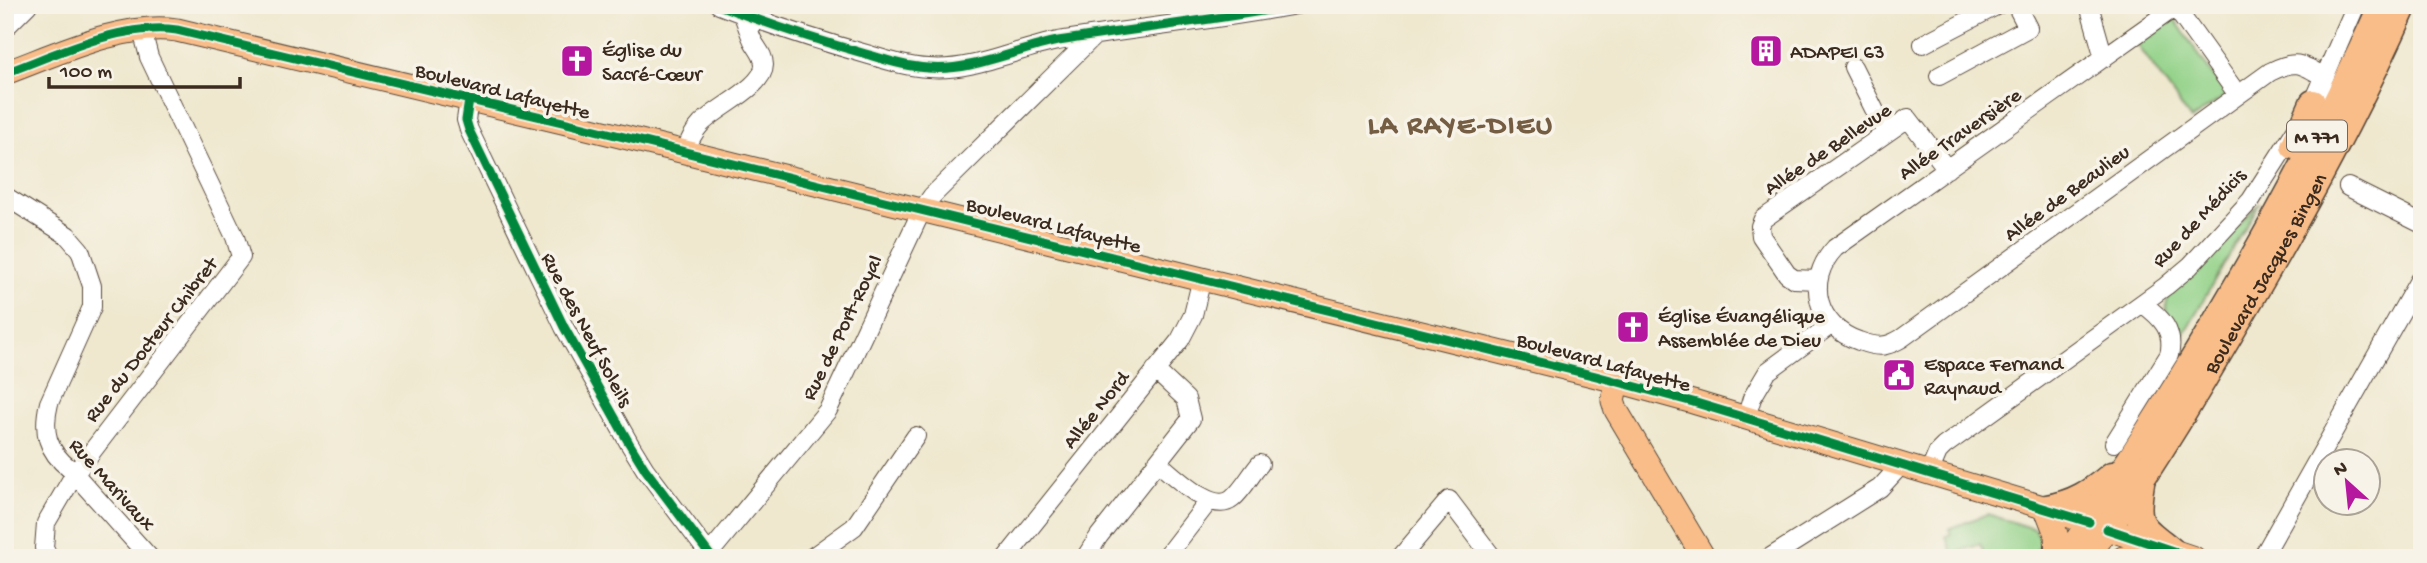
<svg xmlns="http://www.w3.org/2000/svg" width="2427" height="563" font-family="'Gochi Hand',sans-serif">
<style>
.green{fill:#93d289;stroke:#677e54;stroke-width:2}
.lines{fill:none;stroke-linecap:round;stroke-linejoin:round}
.minor-casing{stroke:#564639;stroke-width:20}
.major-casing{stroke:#564639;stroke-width:25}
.highway-casing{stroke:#564639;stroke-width:29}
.minor{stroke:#fff;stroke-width:18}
.major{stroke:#f8bd89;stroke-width:23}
.highway{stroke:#f8bd89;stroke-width:26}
.cycleway-casing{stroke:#f7f3e8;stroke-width:13}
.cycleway{stroke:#00873e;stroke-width:9}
.labels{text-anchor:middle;stroke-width:7;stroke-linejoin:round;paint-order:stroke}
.shield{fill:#f7f3e8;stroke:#73665b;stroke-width:2}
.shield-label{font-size:19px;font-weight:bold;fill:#3b2a1e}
.poi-label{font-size:21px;fill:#3b2a1e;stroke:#f7f3e8;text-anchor:start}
.street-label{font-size:21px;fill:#3b2a1e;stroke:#f7f3e8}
.district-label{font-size:28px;font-weight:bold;letter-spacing:2px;fill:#755d43;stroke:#f7f3e8}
</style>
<rect width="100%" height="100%" fill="#f7f3e8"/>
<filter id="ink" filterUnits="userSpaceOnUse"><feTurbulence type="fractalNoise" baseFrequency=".0143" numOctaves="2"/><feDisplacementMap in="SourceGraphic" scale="14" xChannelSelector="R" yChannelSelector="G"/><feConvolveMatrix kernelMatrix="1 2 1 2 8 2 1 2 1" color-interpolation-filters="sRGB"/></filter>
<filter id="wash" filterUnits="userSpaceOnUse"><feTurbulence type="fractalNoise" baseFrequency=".00686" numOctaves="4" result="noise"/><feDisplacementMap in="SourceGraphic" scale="28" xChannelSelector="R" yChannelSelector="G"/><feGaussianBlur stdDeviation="1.57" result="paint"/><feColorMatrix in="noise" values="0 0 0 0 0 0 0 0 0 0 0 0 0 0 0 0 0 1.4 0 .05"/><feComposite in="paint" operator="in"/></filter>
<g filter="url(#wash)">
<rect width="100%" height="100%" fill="#efe8cf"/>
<path class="green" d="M 2174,18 L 2226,95 L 2191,120 L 2137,44 Z
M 2260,203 L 2179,342 C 2178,325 2159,312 2169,296 Z
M 1987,514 L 2035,529 L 2041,542 L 2033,557 L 1986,558 L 1980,544 L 1953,554 L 1946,537 L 1951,534 L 1949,529 Z"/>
</g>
<g filter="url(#ink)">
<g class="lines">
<defs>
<path id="minor" d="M 719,5 C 767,24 816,40 866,54 C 886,60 907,67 928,68 C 972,72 1016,49 1058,41 C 1137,28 1217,20 1296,5
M 2089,5 L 2104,58
M 2178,5 L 1835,248 C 1804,281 1817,327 1859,341 C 1867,344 1878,347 1886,345 C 1891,344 1897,341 1902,338 L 2270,72 C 2295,59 2301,63 2324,77
M 2175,7 L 2238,95
M 5,28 L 28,5
M 1923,44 L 1998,5
M 1853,67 L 1886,133
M 1939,76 L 2028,28 L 2016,5
M 469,100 L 466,120 L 469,130 L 564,327 L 629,443 L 645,469 L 712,558
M 685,152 C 689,142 693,132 701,124 C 717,107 764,87 764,65 C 764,55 757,49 753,41 C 749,32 746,23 743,15
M 2348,187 L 2422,224
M 5,196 L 67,235 L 80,250 L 92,286 L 92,307 L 49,403 C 42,431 47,451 70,469 L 150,558
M 1817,280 L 1794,279 L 1787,274 L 1761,236 L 1760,226 L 1763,219 L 1908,118 L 1947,169
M 1746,418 L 1752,398 L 1768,371 L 1832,324
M 2114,443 L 2169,355 C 2175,331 2161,317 2143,304
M 1157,462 C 1174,475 1212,515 1232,499 C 1243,490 1251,474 1260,464
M 1929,473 L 1938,452 L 1944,446 L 2166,286 L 2190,266 L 2251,200 L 2313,103 L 2356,5
M 709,554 L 828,410 L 922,210 L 932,196 L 1094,36
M 49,558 L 44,548 L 46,523 L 74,475 L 241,257 L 235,237 L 149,57 L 142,30
M 811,558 L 854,527 L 916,436
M 1006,558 L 1180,340 L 1193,315 L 1202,278
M 1085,558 L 1099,536 L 1191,419 L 1186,399 L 1155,370
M 1165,558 L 1209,501
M 1400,558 L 1449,500 L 1493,558
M 1769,558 L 1880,488 L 1901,465
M 2262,558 L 2422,275"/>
<path id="major" d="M 5,73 C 57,54 122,22 177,30 L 571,124 L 1617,381 L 1693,402 L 2046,508 L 2194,558
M 1617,381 L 1613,401 L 1616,410 L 1704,558
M 2046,508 L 2056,534 L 2057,558
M 2064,558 L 2089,522
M 2088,558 L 2107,529
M 2123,558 L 2162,551"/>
<g id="highway">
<path d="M 2294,146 L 2313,103"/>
<path d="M 2141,483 C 2134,527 2140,525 2172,551"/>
<path d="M 2046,508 C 2073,504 2092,492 2112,475"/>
<path d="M 2089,522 C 2198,359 2302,185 2382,5"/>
<path id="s1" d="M 2107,529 C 2156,461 2198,389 2240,317 C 2300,215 2356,113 2404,5"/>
</g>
</defs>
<use href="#minor" class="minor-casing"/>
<use href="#major" class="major-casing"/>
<use href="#highway" class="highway-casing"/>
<use href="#minor" class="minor"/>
<use href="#major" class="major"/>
<use href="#highway" class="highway"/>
<defs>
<path id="cycleway" d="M 719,5 C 767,24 816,40 866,54 C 886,60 907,67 928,68 C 972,72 1016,49 1058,41 C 1137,28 1217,20 1296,5
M 5,73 C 57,54 122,22 177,30 L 571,124 L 1596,376 L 1693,402 L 2089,522
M 469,100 L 466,120 L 469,130 L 564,327 L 629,443 L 645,469 L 712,558
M 2107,529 L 2194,558"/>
</defs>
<use href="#cycleway" class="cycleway-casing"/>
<use href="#cycleway" class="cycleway"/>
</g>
</g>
<defs>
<symbol id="building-square" viewBox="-11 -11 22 22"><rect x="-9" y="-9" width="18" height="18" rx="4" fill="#b5179e" stroke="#f7f3e8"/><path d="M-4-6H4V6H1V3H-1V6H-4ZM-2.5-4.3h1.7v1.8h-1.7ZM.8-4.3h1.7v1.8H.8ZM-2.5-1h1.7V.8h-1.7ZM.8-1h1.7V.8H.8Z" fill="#fff"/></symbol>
<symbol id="church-square" viewBox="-11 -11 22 22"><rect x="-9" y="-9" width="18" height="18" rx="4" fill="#b5179e" stroke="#f7f3e8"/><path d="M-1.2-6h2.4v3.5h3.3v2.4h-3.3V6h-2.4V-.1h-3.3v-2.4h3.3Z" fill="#fff"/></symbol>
<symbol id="civic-square" viewBox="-11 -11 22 22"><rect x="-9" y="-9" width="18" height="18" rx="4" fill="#b5179e" stroke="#f7f3e8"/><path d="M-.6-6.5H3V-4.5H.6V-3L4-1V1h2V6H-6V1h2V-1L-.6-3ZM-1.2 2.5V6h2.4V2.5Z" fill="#fff"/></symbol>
</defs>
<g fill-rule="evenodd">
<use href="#building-square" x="1747" y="32" width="38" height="38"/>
<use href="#church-square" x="558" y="42" width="38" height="38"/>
<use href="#church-square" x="1614" y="308" width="38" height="38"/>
<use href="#civic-square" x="1880" y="356" width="38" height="38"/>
</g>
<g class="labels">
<rect class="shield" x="2287" y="120.5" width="60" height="31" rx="5"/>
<g class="shield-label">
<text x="2317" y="143">M 771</text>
</g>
<g class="poi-label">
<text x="602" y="56">Église du<tspan x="602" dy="24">Sacré-Cœur</tspan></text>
<text x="1790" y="58">ADAPEI 63</text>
<text x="1658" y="322">Église Évangélique<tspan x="1658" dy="24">Assemblée de Dieu</tspan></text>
<text x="1924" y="370">Espace Fernand<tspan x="1924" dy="24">Raynaud</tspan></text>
</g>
<g class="street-label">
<text transform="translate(503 90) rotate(14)" y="7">Boulevard Lafayette</text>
<text transform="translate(1959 133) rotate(-35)" y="7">Allée Traversière</text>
<text transform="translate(1827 148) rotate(-34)" y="7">Allée de Bellevue</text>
<text transform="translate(2066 192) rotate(-36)" y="7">Allée de Beaulieu</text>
<text transform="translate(2198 217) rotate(-47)" y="7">Rue de Médicis</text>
<text transform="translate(1054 224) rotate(14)" y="7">Boulevard Lafayette</text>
<text dy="7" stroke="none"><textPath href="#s1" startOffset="301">Boulevard Jacques Bingen</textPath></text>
<text transform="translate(841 327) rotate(-64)" y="7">Rue de Port-Royal</text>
<text transform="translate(588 329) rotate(62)" y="7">Rue des Neuf Soleils</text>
<text transform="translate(150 339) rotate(-52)" y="7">Rue du Docteur Chibret</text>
<text transform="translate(1604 361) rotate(15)" y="7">Boulevard Lafayette</text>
<text transform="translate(1095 409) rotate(-51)" y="7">Allée Nord</text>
<text transform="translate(113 484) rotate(48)" y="7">Rue Marivaux</text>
</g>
<g class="district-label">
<text x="1461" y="133">LA RAYE-DIEU</text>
</g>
</g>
<rect width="2427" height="563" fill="none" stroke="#f7f3e8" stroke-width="28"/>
<g transform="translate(2347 482) rotate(333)"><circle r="33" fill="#f7f3e8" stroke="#aca397" stroke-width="2"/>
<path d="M0-5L12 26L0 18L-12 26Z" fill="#b5179e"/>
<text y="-10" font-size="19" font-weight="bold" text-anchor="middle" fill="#3b2a1e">N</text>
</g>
<path d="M49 77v10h191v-10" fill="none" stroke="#3b2a1e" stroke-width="3.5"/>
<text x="60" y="77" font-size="21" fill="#3b2a1e" stroke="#f7f3e8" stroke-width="5" paint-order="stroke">100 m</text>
</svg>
